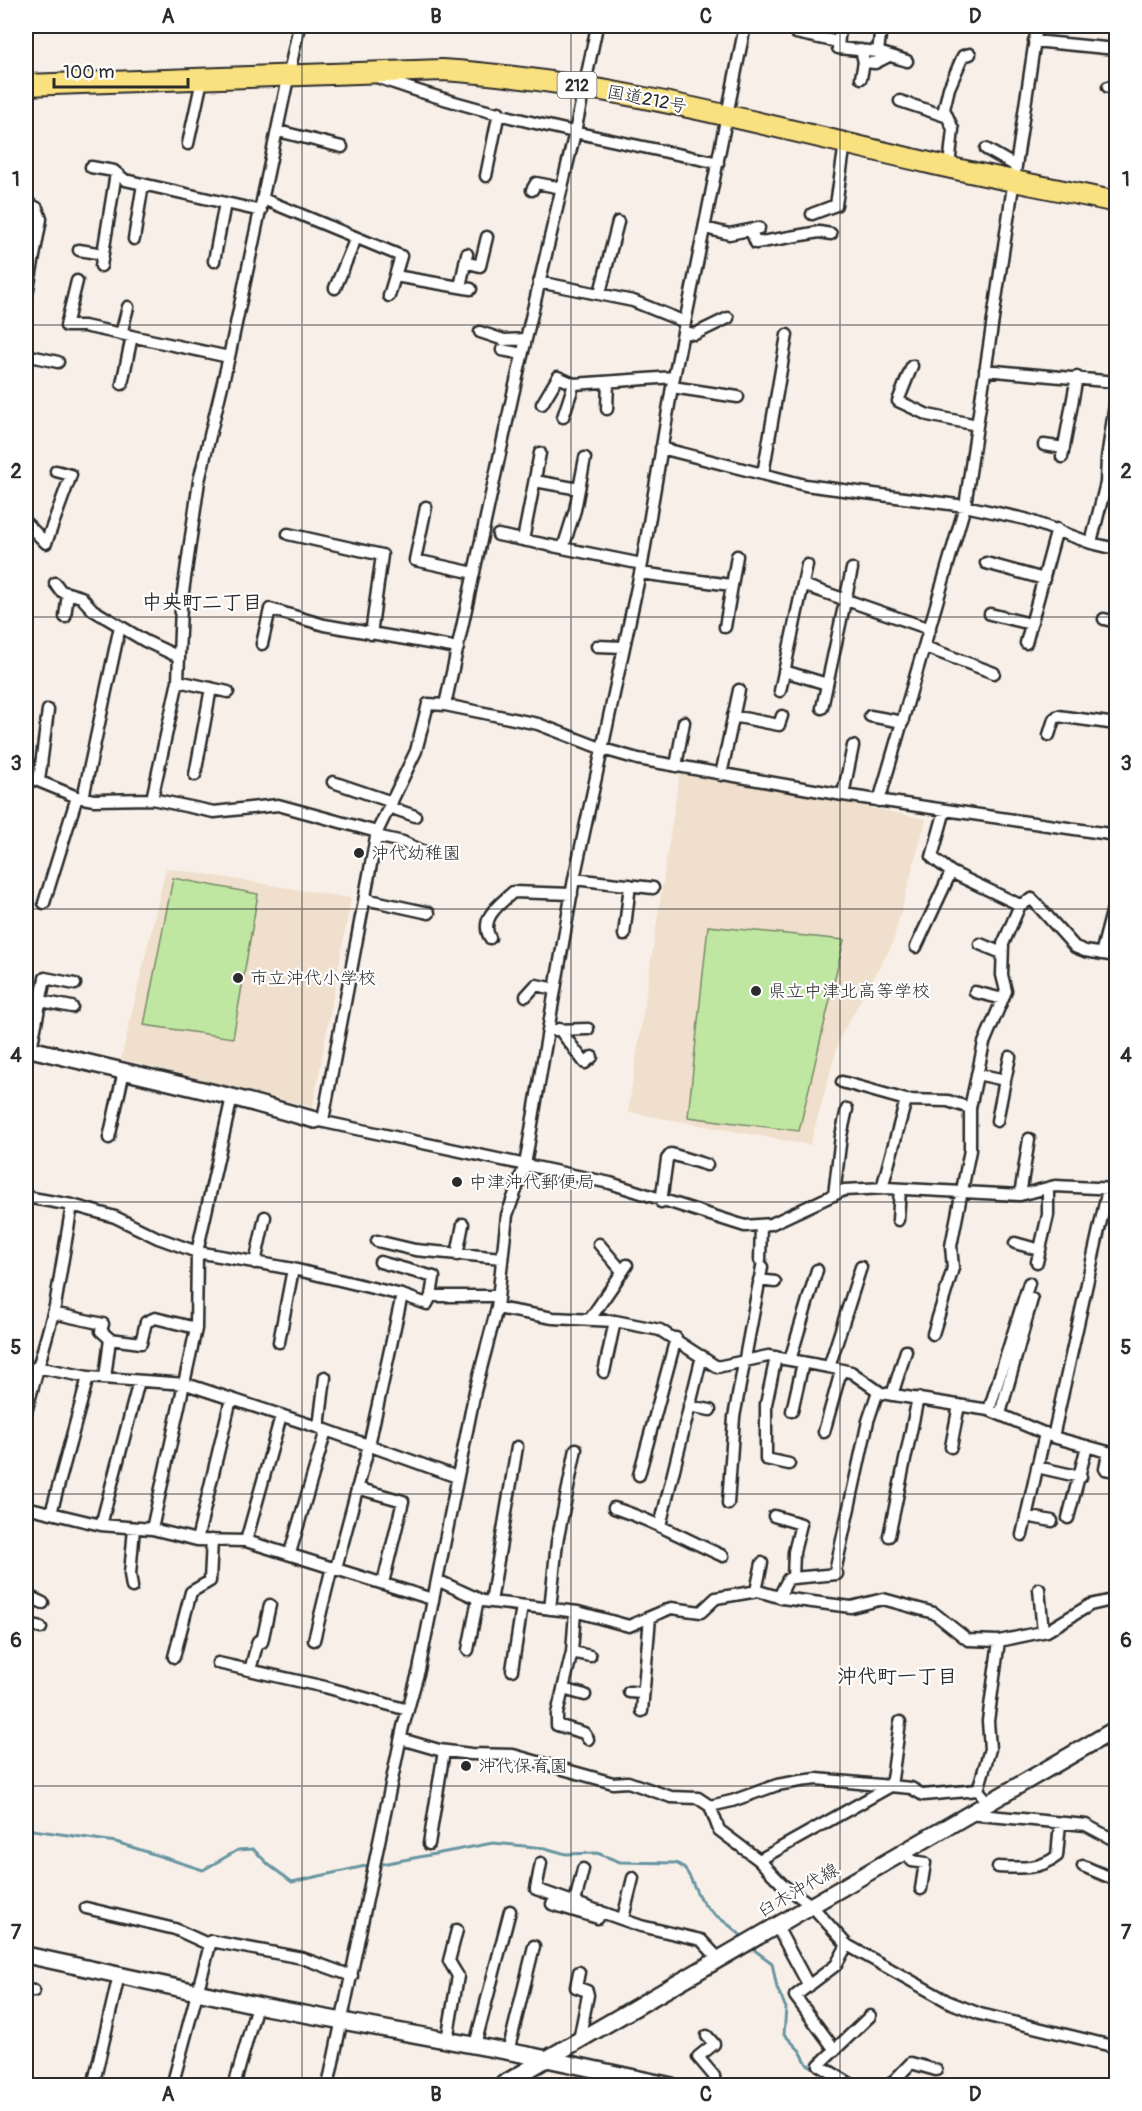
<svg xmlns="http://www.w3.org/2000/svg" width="1142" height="2111" font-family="Pangolin,'Klee One',sans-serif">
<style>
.built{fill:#efdfcc}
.green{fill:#c0e7a2;stroke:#768966;stroke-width:1.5}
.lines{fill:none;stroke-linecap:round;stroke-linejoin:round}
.stream{stroke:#6895a2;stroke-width:3}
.street-casing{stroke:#2b2b2b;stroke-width:15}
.secondary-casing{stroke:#2b2b2b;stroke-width:20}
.highway-casing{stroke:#2b2b2b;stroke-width:24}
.street{stroke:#fff;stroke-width:10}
.secondary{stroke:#fff;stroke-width:15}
.highway{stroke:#fae180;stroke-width:20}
.grid{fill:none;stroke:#2b2b2b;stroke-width:1.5;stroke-opacity:0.55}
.poi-dot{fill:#2b2b2b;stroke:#fff;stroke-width:2}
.labels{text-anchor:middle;stroke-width:4.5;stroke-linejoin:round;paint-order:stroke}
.shield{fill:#fff;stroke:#6b6b6b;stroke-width:1.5}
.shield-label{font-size:16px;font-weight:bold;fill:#2b2b2b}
.street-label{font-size:18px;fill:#2b2b2b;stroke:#fff}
.poi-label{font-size:18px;fill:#2b2b2b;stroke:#fff;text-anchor:start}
.neighbourhood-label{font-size:20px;font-weight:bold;fill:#2b2b2b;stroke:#fff}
.neatline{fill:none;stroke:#2b2b2b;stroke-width:2}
.grid-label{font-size:20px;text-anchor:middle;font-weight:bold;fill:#2b2b2b}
</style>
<rect width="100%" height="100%" fill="#f8f0e8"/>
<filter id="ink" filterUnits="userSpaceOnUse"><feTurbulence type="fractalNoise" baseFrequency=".0167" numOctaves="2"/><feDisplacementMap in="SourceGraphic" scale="12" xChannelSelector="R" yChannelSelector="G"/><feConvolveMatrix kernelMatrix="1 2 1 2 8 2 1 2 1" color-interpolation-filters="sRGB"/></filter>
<g filter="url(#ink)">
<path class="built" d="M 680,770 L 926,819 L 892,945 L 840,1037 L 810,1145 L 628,1112 Z
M 166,868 L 351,898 L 313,1107 L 121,1059 Z"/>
<path class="green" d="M 173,878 L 258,894 L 233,1038 L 144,1025 Z
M 708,926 L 844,940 L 799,1131 L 688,1117 Z"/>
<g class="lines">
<path class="stream" d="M 26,1829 L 116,1842 L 203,1870 L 238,1850 L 253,1849 L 269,1865 L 292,1882 L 370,1865
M 377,1865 L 493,1843 L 545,1848 L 566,1854 L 597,1853 L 620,1862 L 675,1863 C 690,1867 693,1888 701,1900 C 712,1917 731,1923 743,1938
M 749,1946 L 772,1963 L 777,1988 L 786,2008 L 784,2034 L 800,2051 L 807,2064 L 826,2075"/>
<defs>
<path id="street" d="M 597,26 L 575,132 L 513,394 L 445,705 L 538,724 L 603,749 L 638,759 L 843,795 L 1116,835
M 840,26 L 838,48 L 878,52 L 907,61
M 796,33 L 838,42
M 1034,41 L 1116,49
M 861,50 L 864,62 L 875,63 L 887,57
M 878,52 L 880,35
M 377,77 C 487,117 604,138 718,163
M 861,78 L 864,62
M 1108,87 L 1116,88
M 900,101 L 945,116
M 278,131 L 342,147
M 188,144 L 202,80
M 986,149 L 1014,165
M 91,167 L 114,171 L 125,180 L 261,211
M 949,167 L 953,129 L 944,109 L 949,88 L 963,56 L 970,54
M 486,176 L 499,112
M 532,190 L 536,183 L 562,188
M 263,199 L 401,256 L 389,296
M 26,202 L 37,208 L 41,219 L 26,299
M 812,214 L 836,205 L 845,143
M 705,228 L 729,234 L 759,228
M 751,231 L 756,243 L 819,232 L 831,234
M 134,239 L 143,184
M 79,250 L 103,254
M 214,261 L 225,203
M 465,262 L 480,266 L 487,237
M 101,266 L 116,173
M 395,276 L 471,289
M 77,281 L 66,326 L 84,326 L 229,357
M 539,282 L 633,301 L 685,322
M 460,287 L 467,254
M 335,288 L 356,238
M 600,293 L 618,222
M 480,332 L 504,340 L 526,339
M 683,332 L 695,334 L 728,318
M 121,334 L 128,307
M 502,350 L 522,354
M 26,355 L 58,362
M 912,366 L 898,401 L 928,415 L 977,425
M 985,370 L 1116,382
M 122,384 L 132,336
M 672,387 L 738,397
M 542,404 L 558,377 L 574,384 L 674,377
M 607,409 L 608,382
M 563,417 L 574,384
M 1044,445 L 1064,448
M 661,448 L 805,485 L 965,506 L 1025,519 L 1091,543 L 1116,549
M 1062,457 L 1077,377
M 763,474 L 787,335
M 535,481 L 579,489
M 426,507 L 415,560 L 474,573
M 26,523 L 46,543 L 71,475 L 56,471
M 288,534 L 382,555 L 371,634
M 498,535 L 642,564
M 523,540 L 540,453
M 1091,543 L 1106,483 L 1107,458 L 1116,398
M 563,548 L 575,510 L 585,458
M 986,563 L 1044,579
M 640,573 L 731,585
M 55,583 L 61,591 L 81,597 L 93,610 L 145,641 L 179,657
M 803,585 L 930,629
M 990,614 L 1031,624
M 65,617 L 68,593
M 1104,619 L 1116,622
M 725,627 L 737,556
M 1026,643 L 1057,529
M 262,644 L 270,609 L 324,625 L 458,648
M 597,646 L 624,647
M 925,647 L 994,673
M 784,671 L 827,684
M 178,681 L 228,692
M 780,691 L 807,565
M 822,708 L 852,569
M 733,716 L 779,725 L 782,716
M 870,716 L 903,722
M 1049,735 L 1054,719 L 1058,716 L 1116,724
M 676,766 L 684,722
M 195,775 L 211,688
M 721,775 L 739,690
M 26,776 L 77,797 L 94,800 L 152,799 L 214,812 L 278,805 L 377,832
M 39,781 L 48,710
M 333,782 L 392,802
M 843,795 L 853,746
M 83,798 L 120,626
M 152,799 L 178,681 L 181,606 L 199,481 L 229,357 L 299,26
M 879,801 L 965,506 L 1037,26
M 389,807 L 415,816
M 945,810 L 932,857 L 951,872 L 1020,905
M 376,836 L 403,842 L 429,854
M 574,879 L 653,888
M 365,899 L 429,913
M 44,903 L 77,797
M 624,935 L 630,885
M 490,938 C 479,918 500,904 513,892 L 572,894
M 980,944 L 1002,953
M 916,947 L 951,872
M 1101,954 L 1116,897
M 975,992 L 1003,999
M 526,996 L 536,985 L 555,989
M 41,1001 L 72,1007
M 559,1029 L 585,1063 L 592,1057
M 554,1030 L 588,1029
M 31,1049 L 45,978 L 75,984
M 977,1074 L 1005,1080 L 997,1121
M 1005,1080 L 1010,1057
M 842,1082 L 906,1100 L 948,1101 L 970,1108
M 315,1120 L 610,1183 L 745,1226 L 771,1224 L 844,1190 L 886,1188 L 1020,1195 L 1055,1186 L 1116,1189
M 323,1120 L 377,832 L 416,751 L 428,704 L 445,705
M 109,1138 L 124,1071
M 882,1188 L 906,1100
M 834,1195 L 841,1136 L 847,1109
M 1020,1195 L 1029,1139
M 26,1197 L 72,1205 L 115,1217 L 158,1238 L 197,1252 L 293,1269 L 402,1295 L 427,1304 L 431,1296 L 498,1296
M 661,1202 L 667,1159 L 671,1154 L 707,1165
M 898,1220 L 900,1189
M 377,1241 L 415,1250 L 502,1258
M 1015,1243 L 1040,1250
M 599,1244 L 622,1271
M 457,1255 L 463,1224
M 760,1260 L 761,1225
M 380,1262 L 434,1277 L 431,1296
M 1037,1262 L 1048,1215 L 1048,1188
M 255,1263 L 265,1217
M 759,1280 L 775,1282
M 497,1308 L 553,1318 L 615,1321 L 660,1330 L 717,1367 L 768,1356 L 829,1367 L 851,1372 L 881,1393 L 989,1410 L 1053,1437 L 1108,1189
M 53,1313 L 103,1324 L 101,1331 L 110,1339 L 141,1343 L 146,1322 L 155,1318 L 196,1328
M 590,1319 L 627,1265
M 933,1334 L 953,1268 L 951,1246 L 970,1150 L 970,1108 L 984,1043 L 1006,991 L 1002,975 L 1003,944 L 1020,905 L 1032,899 L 1075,947 L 1085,951 L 1116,956
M 279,1342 L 293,1269
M 776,1357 L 766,1404 L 766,1459 L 789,1464
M 790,1360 L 817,1270
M 36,1367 L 88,1377 L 186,1384 L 326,1430 L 457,1477
M 829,1367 L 861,1267
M 604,1372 L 615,1321
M 105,1378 L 110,1339
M 892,1395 L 906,1351
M 689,1406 L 710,1410
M 989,1410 L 1029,1283
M 792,1411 L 803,1363
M 26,1412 L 55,1306 L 72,1205
M 1000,1414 L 1032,1299
M 319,1427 L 325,1377
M 824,1432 L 841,1371
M 1053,1437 L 1108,1452 L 1105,1469 L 1116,1471
M 951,1447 L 959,1405
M 1037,1467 L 1081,1477
M 639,1475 L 676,1338
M 357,1488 L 403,1501 L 383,1583
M 728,1504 L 734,1417 L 762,1267
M 26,1507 L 101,1525 L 152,1529 L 197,1540 L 246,1541 L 432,1599
M 614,1508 C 653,1520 686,1540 723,1556
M 51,1513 L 88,1377
M 774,1516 L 801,1524 L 794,1552 L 793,1578 L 788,1579 L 779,1597
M 1026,1516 L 1052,1521
M 1068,1518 L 1087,1446
M 101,1525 L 139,1381
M 660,1526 L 702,1356
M 152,1529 L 196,1329 L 197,1252 L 232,1097
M 1022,1535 L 1045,1433
M 889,1536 L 918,1398
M 197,1540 L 231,1399
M 246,1541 L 281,1416
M 290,1553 L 326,1430
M 836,1567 L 868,1421 L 878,1391
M 336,1568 L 369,1445 L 402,1295
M 793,1578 L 837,1574
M 437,1580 L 483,1601 L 578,1612 L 629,1626 L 671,1608 L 701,1612 L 716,1598 L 758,1591 L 782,1598 L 851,1607 L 883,1599 L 934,1613 L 968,1640 L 999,1641 L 1047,1631 L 1090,1605 L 1116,1599
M 132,1587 L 130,1574 L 134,1528
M 1039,1589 L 1043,1632
M 756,1591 L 762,1563
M 26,1595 L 43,1603
M 491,1602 L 517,1447
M 550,1609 L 557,1542 L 576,1449
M 575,1612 L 572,1652 L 590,1656
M 26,1624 L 41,1628
M 314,1640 L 332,1567
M 468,1650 L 478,1599
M 572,1652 L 557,1714 L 557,1725 L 584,1733 L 588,1739
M 174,1657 L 191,1592 L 210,1581 L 212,1540
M 218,1663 L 325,1687 L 408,1710
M 250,1670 L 258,1641 L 262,1642 L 270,1605
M 512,1670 L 522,1606
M 563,1689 L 585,1695
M 629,1692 L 643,1693
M 642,1711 L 650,1617
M 401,1739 L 439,1750 L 471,1754 L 513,1755 L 613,1783 L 628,1782 L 671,1797 L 698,1798 L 710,1806 L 719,1830 L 759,1860 L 783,1885 L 811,1905 L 847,1945 L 836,1965 L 795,1996 L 835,2050
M 978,1790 L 990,1749 L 988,1721 L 999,1641
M 710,1806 L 732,1801 L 777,1785 L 800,1781 L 817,1779 L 911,1788 L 923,1795 L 978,1790 L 988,1802
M 968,1814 L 1086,1825 L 1116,1841
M 429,1844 L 444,1751
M 905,1850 L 912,1861 L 925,1863 L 921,1889
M 759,1860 L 891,1786 L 900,1722
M 541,1863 L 536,1889 L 641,1926 L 701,1940 L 719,1959
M 1083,1866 L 1116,1880
M 998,1867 C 1019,1868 1040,1870 1057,1856 L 1060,1823
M 575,1902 L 583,1869
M 552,1904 L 598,1918 L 600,1911
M 86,1908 L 175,1929 L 210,1945 L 172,2086
M 623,1918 L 633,1878
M 776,1925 L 809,1986
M 210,1945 L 211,1941 L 302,1958 L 352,1976
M 847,1945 L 949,2002 L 980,2014 L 1116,2047
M 26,1990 L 34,1991
M 707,2036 L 714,2044 L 698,2057 L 714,2076 L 715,2086
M 447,2040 L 458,1976 L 449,1961 L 457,1930
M 579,2040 L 588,1995 L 587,1991 L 576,1987 L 579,1972
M 475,2045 L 510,1911
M 508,2052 L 534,1946
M 235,2083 L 257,2005
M 93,2086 L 119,1975
M 328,2086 L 403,1727 L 419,1670 L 475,1391 L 497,1308 L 507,1215 L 525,1165 L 574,879 L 642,564 L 672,387 L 745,26
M 599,2086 L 600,2070
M 854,2086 L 819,2065 L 870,2016
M 889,2086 L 911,2063 L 936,2070"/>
<path id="secondary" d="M 26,1048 L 232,1097 L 315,1120
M 26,1955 L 266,2007 L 533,2056 L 672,2086
M 500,2086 L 1116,1729"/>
<path id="highway" d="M 26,85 L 442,70 C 606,81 765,125 925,162 C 988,177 1053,188 1116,202"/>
</defs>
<use href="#street" class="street-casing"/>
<use href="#secondary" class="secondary-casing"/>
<use href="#highway" class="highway-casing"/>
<use href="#street" class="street"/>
<use href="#secondary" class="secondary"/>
<use href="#highway" class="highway"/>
</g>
</g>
<path class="grid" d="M 302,26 L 302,2086M 571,26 L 571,2086M 840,26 L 840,2086M 26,325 L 1116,325M 26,617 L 1116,617M 26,909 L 1116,909M 26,1202 L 1116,1202M 26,1494 L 1116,1494M 26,1786 L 1116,1786"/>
<g class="poi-dot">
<circle cx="359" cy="853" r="6"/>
<circle cx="238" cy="978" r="6"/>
<circle cx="756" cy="991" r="6"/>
<circle cx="457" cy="1182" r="6"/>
<circle cx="466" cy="1766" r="6"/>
</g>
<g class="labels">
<rect class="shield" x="557.5" y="72" width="39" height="26" rx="4.5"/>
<g class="shield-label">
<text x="577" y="91">212</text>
</g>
<g class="street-label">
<text transform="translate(647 99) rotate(11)" y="6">国道212号</text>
<text transform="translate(798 1890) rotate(-30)" y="6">臼木沖代線</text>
</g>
<g class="poi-label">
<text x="371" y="859">沖代幼稚園</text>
<text x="250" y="984">市立沖代小学校</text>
<text x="768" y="997">県立中津北高等学校</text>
<text x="469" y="1188">中津沖代郵便局</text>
<text x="478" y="1772">沖代保育園</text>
</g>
<g class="neighbourhood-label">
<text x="202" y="609">中央町二丁目</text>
<text x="897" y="1683">沖代町一丁目</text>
</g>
</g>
<rect width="1142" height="2111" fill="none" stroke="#fff" stroke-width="66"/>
<path d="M54 78v9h134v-9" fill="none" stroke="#2b2b2b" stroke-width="3"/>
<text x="63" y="78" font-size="18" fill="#2b2b2b" stroke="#ffffff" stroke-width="4.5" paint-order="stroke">100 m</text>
<rect x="33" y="33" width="1076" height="2045" class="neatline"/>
<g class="grid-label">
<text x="168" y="23">A</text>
<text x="436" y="23">B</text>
<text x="706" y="23">C</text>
<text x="975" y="23">D</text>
<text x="16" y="186">1</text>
<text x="1126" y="186">1</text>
<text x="16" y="478">2</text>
<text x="1126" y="478">2</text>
<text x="16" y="770">3</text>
<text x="1126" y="770">3</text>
<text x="16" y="1062">4</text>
<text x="1126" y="1062">4</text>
<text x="16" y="1354">5</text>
<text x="1126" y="1354">5</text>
<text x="16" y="1647">6</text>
<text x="1126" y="1647">6</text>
<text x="16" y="1939">7</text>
<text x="1126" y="1939">7</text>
<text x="168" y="2101">A</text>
<text x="436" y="2101">B</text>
<text x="706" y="2101">C</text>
<text x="975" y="2101">D</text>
</g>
</svg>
